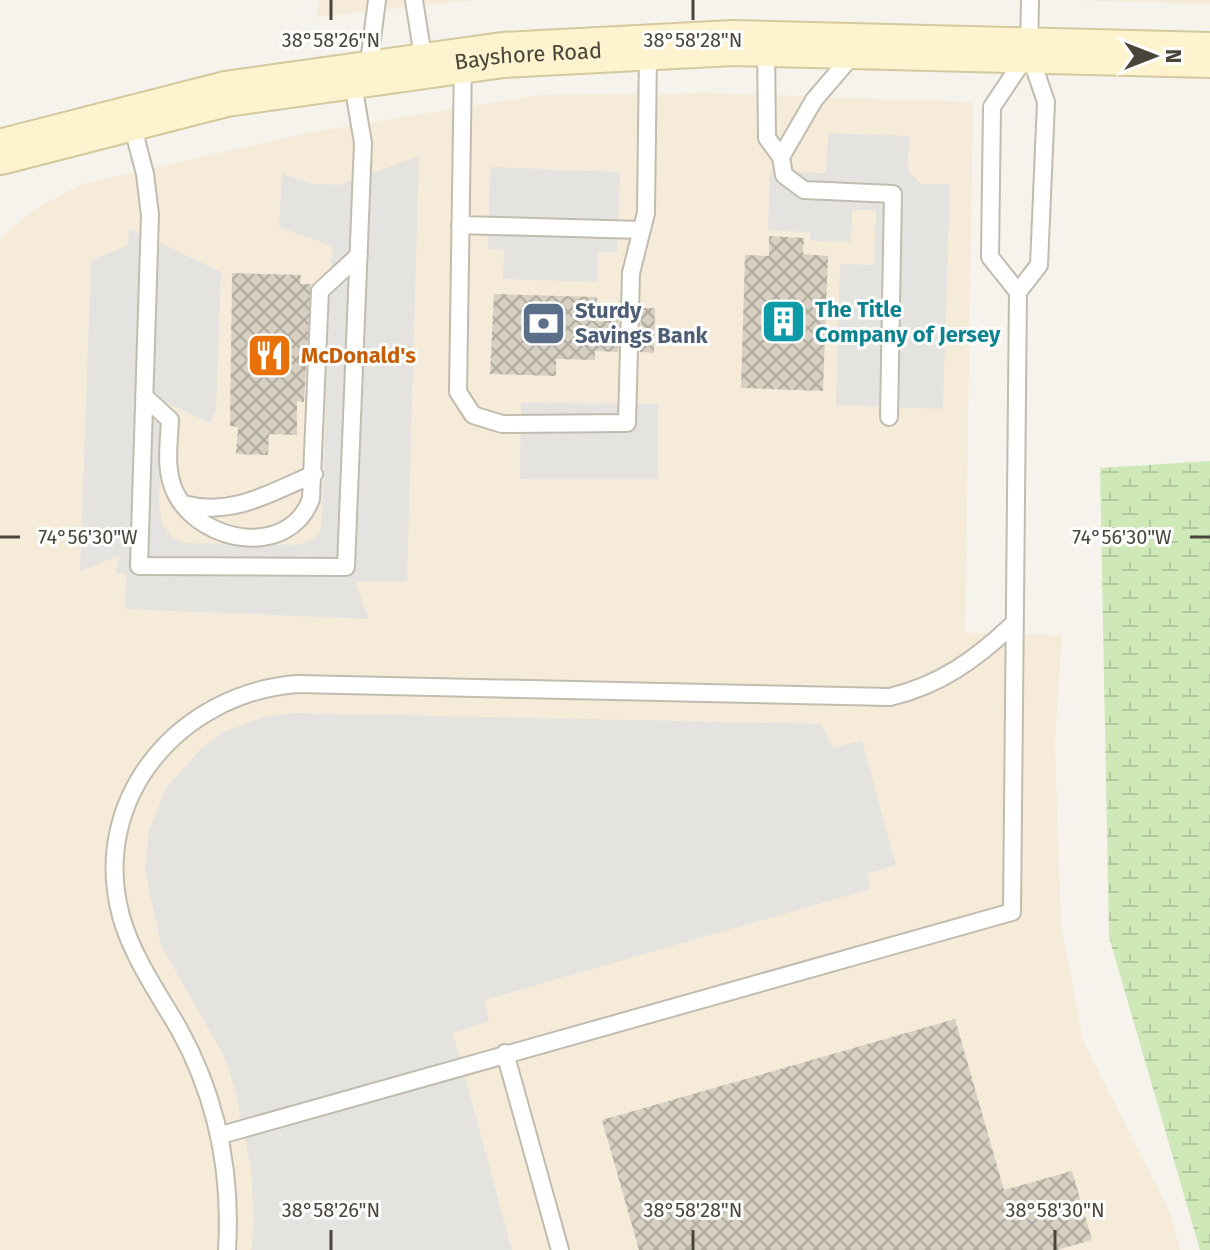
<svg xmlns="http://www.w3.org/2000/svg" width="1210" height="1250" font-family="'Fira Sans',sans-serif">
<style>
.commercial{fill:#f6ebd9}
.wetland{fill:url(#wetland-marsh)}
.parking{fill:#e5e3e0}
.building{fill:url(#building-cross-hatch)}
.lines{fill:none;stroke-linecap:round;stroke-linejoin:round}
.service-casing{stroke:#c1bcaf;stroke-width:20}
.secondary-casing{stroke:#d3c99d;stroke-width:48}
.service{stroke:#fff;stroke-width:16}
.secondary{stroke:#fdf4cf;stroke-width:44}
.ticks{fill:none;stroke:#4a453a;stroke-width:3}
.labels{text-anchor:middle;stroke-width:6;stroke-linejoin:round;paint-order:stroke}
.street-label{font-size:22px;fill:#4a453a;stroke:#fff}
.culture-label{font-size:22px;font-weight:bold;fill:#0d838f;stroke:#fff;text-anchor:start}
.service-label{font-size:22px;font-weight:bold;fill:#4e5e75;stroke:#fff;text-anchor:start}
.food-label{font-size:22px;font-weight:bold;fill:#c56008;stroke:#fff;text-anchor:start}
.ticks-label{font-size:20px;text-anchor:middle;fill:#4a453a;stroke:#fff;stroke-width:6;stroke-linejoin:round;paint-order:stroke}
</style>
<defs>
<pattern id="wetland-marsh" width="20" height="14" patternUnits="userSpaceOnUse" patternTransform="scale(2)"><rect width="20" height="14" fill="#cfe8b7"/><path d="M1 5h8M5 5V1M11 12h8M15 12V8" fill="none" stroke="#b3c89e"/></pattern>
<pattern id="building-cross-hatch" width="8" height="8" patternUnits="userSpaceOnUse" patternTransform="scale(2)"><rect width="8" height="8" fill="#d7d0c2"/><path d="M0 0l8 8M0 8l8-8" fill="none" stroke="#b0ab9f"/></pattern>
</defs>
<rect width="100%" height="100%" fill="#f5f3ec"/>
<path class="commercial" d="M 318,0 L 474,0 L 317,17 Z
M 1072,0 L 1210,0 L 1210,4 Z
M 707,93 L 973,102 L 965,633 L 1062,635 L 1055,744 L 1061,924 L 1083,1040 L 1170,1213 L 1180,1250 L 0,1250 L 0,239 L 33,210 L 82,184 L 312,132 L 539,95 Z"/>
<path class="wetland" d="M 1210,461 L 1210,1250 L 1200,1250 L 1109,937 L 1100,468 Z"/>
<path class="parking" d="M 828,133 L 909,136 L 908,171 L 921,184 L 950,184 L 943,409 L 836,405 L 840,264 L 874,265 L 876,210 L 852,210 L 851,242 L 810,241 L 810,232 L 768,230 L 770,171 L 826,173 Z
M 419,156 L 407,581 L 355,582 L 369,619 L 125,609 L 126,573 L 116,574 L 119,556 L 80,571 L 91,261 L 128,245 L 129,228 L 221,272 L 216,411 L 210,423 L 163,401 L 159,503 L 162,523 L 172,538 L 185,543 L 297,545 L 314,539 L 321,530 L 332,246 L 279,227 L 282,174 L 314,184 L 339,185 Z
M 490,167 L 620,172 L 617,252 L 598,252 L 597,282 L 503,279 L 504,250 L 488,249 Z
M 521,403 L 658,404 L 658,479 L 520,479 Z
M 293,713 L 821,724 L 833,748 L 862,741 L 896,865 L 867,874 L 870,889 L 485,1000 L 489,1021 L 453,1033 L 512,1250 L 251,1250 L 254,1224 L 251,1169 L 236,1094 L 225,1058 L 161,945 L 145,871 L 149,831 L 166,788 L 200,750 L 223,732 L 264,717 Z"/>
<path class="building" d="M 769,236 L 804,238 L 803,254 L 828,256 L 823,391 L 741,388 L 745,255 L 769,256 Z
M 232,273 L 301,275 L 300,284 L 311,284 L 304,402 L 297,401 L 297,435 L 269,434 L 268,455 L 236,454 L 238,427 L 230,426 Z
M 494,294 L 597,297 L 597,307 L 619,307 L 618,352 L 595,351 L 595,360 L 556,359 L 556,376 L 490,374 Z
M 641,308 L 655,308 L 654,353 L 640,352 Z
M 955,1019 L 1004,1190 L 1072,1171 L 1092,1240 L 1057,1250 L 639,1250 L 602,1120 Z"/>
<g class="lines">
<defs>
<path id="service" d="M 414,0 L 424,63
M 766,45 L 767,138 L 781,157 L 784,175 L 804,190 L 893,194 L 889,417
M 463,62 L 458,392 L 473,415 L 502,424 L 627,423 L 631,273 L 646,213 L 648,51
M 368,70 L 377,0
M 131,120 L 145,174 L 150,215 L 139,566 L 346,567 L 363,143 L 352,78
M 781,157 L 814,100 L 856,51
M 460,225 L 642,230
M 1018,292 L 990,257 L 992,107 L 1026,56
M 144,396 L 170,420 C 169,443 164,472 176,494 C 202,544 289,558 311,499 L 320,291 L 359,255
M 183,504 C 232,517 270,493 314,474
M 505,1053 L 560,1250
M 221,1135 L 1012,912 L 1018,292 L 1039,265 L 1046,102 L 1029,52 L 1030,0
M 227,1250 C 232,1171 217,1098 179,1029 C 158,993 132,956 121,916 C 89,797 181,693 297,684 L 890,697 C 940,685 975,660 1012,625"/>
<g id="secondary">
<path id="s1" d="M 0,152 L 226,94 L 503,55 L 733,43 L 1210,55"/>
</g>
</defs>
<use href="#service" class="service-casing"/>
<use href="#secondary" class="secondary-casing"/>
<use href="#service" class="service"/>
<use href="#secondary" class="secondary"/>
</g>
<path class="ticks" d="M 331,0 L 331,20M 693,0 L 693,20M 0,537 L 20,537M 1190,537 L 1210,537M 331,1230 L 331,1250M 693,1230 L 693,1250M 1055,1230 L 1055,1250"/>
<defs>
<symbol id="building-square" viewBox="-11 -11 22 22"><rect x="-9" y="-9" width="18" height="18" rx="4" fill="#0f9aa8" stroke="#fff"/><path d="M-4-6H4V6H1V3H-1V6H-4ZM-2.5-4.3h1.7v1.8h-1.7ZM.8-4.3h1.7v1.8H.8ZM-2.5-1h1.7V.8h-1.7ZM.8-1h1.7V.8H.8Z" fill="#fff"/></symbol>
<symbol id="bank-square" viewBox="-11 -11 22 22"><rect x="-9" y="-9" width="18" height="18" rx="4" fill="#5c6f8a" stroke="#fff"/><path d="M-6-4H6V4H-6ZM0-2.3a2.3 2.3 0 1 0 0 4.6a2.3 2.3 0 1 0 0-4.6Z" fill="#fff"/></symbol>
<symbol id="restaurant-square" viewBox="-11 -11 22 22"><rect x="-9" y="-9" width="18" height="18" rx="4" fill="#e8710a" stroke="#fff"/><path d="M-5-6h1v4h1v-4h1v4h1v-4h1v5L-1.5 .5V6h-2V.5L-5-1ZM5-6V6H3V1.5H1.5Q1.5-4 5-6Z" fill="#fff"/></symbol>
</defs>
<g fill-rule="evenodd">
<use href="#building-square" x="758" y="296" width="51" height="51"/>
<use href="#bank-square" x="518" y="298" width="51" height="51"/>
<use href="#restaurant-square" x="244" y="330" width="51" height="51"/>
</g>
<g class="labels">
<g class="street-label">
<text dy="8" stroke="none"><textPath href="#s1" startOffset="538">Bayshore Road</textPath></text>
</g>
<g class="culture-label">
<text x="815" y="317">The Title<tspan x="815" dy="25">Company of Jersey</tspan></text>
</g>
<g class="service-label">
<text x="575" y="318">Sturdy<tspan x="575" dy="25">Savings Bank</tspan></text>
</g>
<g class="food-label">
<text x="301" y="363">McDonald's</text>
</g>
</g>
<g class="ticks-label">
<text x="331" y="47">38°58'26"N</text>
<text x="693" y="47">38°58'28"N</text>
<text x="88" y="544">74°56'30"W</text>
<text x="1122" y="544">74°56'30"W</text>
<text x="331" y="1217">38°58'26"N</text>
<text x="693" y="1217">38°58'28"N</text>
<text x="1055" y="1217">38°58'30"N</text>
</g>
<g transform="translate(1154 56) rotate(90)" stroke="#ffffff" stroke-width="6" paint-order="stroke">
<path d="M0-6L14 30L0 20L-14 30Z" fill="#4a453a"/>
<text y="-12" font-size="22" font-weight="bold" text-anchor="middle" fill="#4a453a">N</text>
</g>
</svg>
